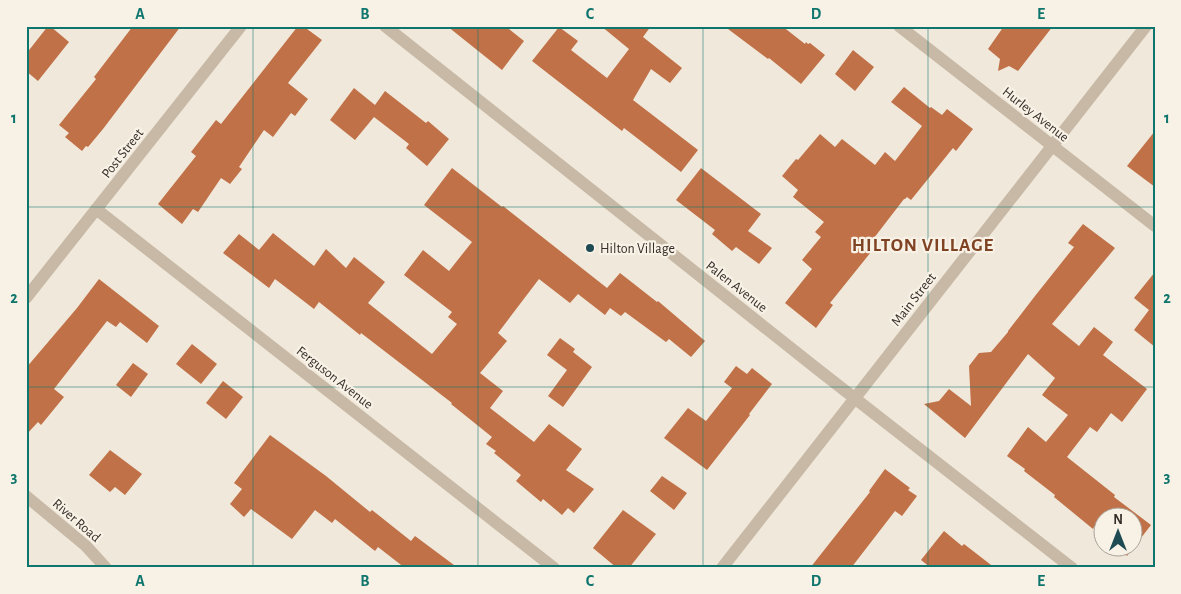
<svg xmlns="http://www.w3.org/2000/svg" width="1181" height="594" font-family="'Alegreya Sans',sans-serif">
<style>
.building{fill:#c07147}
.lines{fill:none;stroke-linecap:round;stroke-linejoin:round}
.minor{stroke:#c7b9a6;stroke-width:12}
.grid{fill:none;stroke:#0f766e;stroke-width:1;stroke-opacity:0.55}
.poi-dot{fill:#1e4b53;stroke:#f8f1e6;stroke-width:2}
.labels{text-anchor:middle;stroke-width:4.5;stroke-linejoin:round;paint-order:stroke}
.street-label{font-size:14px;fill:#342c27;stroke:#f8f1e6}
.poi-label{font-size:14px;fill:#342c27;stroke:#f8f1e6;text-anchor:start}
.district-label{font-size:19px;font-weight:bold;letter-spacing:1px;fill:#7f4223;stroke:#f8f1e6}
.neatline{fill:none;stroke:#0f766e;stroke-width:2}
.grid-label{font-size:16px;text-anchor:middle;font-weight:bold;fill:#0f766e}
</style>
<rect width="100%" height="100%" fill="#f0e8da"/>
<path class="building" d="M 48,26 L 50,26 L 69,42 L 38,81 L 26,71 L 26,54 Z
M 133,26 L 181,26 L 103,129 L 88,147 L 86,146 L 82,151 L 65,137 L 69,133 L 59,125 L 96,79 L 94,77 Z
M 298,26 L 303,26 L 322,40 L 288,83 L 308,99 L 295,116 L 291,113 L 273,137 L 264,130 L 239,167 L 242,169 L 230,184 L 221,178 L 198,212 L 193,209 L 182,224 L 158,204 L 196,156 L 191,152 L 216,120 L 221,124 Z
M 447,26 L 505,26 L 524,41 L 502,70 Z
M 601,26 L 651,26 L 643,37 L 682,68 L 670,83 L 651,69 L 633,100 L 698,150 L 681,172 L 624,128 L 622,131 L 532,61 L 559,27 L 578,41 L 571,50 L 607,78 L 629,49 Z
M 724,26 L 782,26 L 805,44 L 806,42 L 808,44 L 810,43 L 825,55 L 801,84 L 769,58 L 768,59 Z
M 1004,26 L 1053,26 L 1018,71 L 1009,66 L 998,71 L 1000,59 L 988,49 Z
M 853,50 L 874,67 L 855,91 L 835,74 Z
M 904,87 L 930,108 L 931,107 L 942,115 L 947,109 L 973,129 L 956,151 L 953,148 L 911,200 L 907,197 L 905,199 L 904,199 L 867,247 L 867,249 L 871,252 L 830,303 L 833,305 L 816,328 L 785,303 L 812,269 L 802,260 L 821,237 L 815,232 L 824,222 L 793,197 L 798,190 L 782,176 L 796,159 L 798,160 L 820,134 L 835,147 L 842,139 L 875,165 L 885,152 L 895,161 L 922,126 L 891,102 Z
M 354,88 L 375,105 L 385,91 L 426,123 L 428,121 L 449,139 L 427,166 L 406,148 L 409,144 L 374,117 L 355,140 L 330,120 Z
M 1155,131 L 1155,187 L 1127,166 Z
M 452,168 L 502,207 L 503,206 L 607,288 L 620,273 L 657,302 L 658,301 L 705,341 L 691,357 L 669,339 L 666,342 L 625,312 L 621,316 L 610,308 L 605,315 L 578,294 L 570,303 L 539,279 L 498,333 L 507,341 L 480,373 L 503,391 L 490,408 L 534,442 L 549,424 L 582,449 L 566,470 L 594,489 L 574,513 L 568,508 L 562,515 L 543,499 L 541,502 L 516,481 L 521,475 L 494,453 L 496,451 L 486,444 L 492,437 L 451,404 L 452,403 L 361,333 L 360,335 L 319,302 L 314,309 L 275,279 L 269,288 L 223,253 L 239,234 L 259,250 L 273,233 L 314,266 L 326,249 L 346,268 L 354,257 L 385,282 L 368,303 L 432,354 L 457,324 L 448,317 L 452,312 L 404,275 L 423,250 L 449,271 L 472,242 L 424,205 Z
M 701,168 L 761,214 L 748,231 L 772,248 L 759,264 L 736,247 L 732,251 L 712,234 L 715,230 L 676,200 Z
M 1083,224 L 1115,248 L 1052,324 L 1079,346 L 1094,327 L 1113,342 L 1103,355 L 1147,389 L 1122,422 L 1111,413 L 1097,432 L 1090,427 L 1067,457 L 1115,495 L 1114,497 L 1151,525 L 1127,556 L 1117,546 L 1134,546 L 1134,516 L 1104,516 L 1104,535 L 1094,527 L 1093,529 L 1054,497 L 1055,495 L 1024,471 L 1025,469 L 1007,456 L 1028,427 L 1046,442 L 1068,415 L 1042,395 L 1055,378 L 1028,354 L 965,438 L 924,404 L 939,401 L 949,389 L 971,406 L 969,366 L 979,353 L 991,352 L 1008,332 L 1008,331 L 1035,296 L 1074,247 L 1068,243 Z
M 1155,272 L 1155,347 L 1134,330 L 1149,310 L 1134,298 Z
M 99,279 L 159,326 L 147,343 L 120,322 L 116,327 L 107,321 L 54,389 L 64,397 L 41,425 L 38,422 L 26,435 L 26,368 L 77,308 Z
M 560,338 L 575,349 L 573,352 L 592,367 L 563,407 L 548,396 L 567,370 L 547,355 Z
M 192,344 L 217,364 L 201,384 L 176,364 Z
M 133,363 L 148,374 L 131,397 L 116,385 Z
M 736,366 L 747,374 L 752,368 L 772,384 L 749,414 L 750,415 L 707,470 L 664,438 L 688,408 L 706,421 L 732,388 L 724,382 Z
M 223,381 L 243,397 L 226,419 L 206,403 Z
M 270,435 L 326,476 L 370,512 L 372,510 L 411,541 L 415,536 L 458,568 L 405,568 L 378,547 L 375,551 L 335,519 L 332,523 L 315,510 L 292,539 L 251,509 L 244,517 L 230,504 L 242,489 L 234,483 Z
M 110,450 L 142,474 L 125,495 L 115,487 L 110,492 L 89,475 Z
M 885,469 L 910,488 L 908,490 L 917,496 L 902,516 L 895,511 L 851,568 L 810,568 L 870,492 L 869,491 Z
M 662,476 L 687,493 L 674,510 L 650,491 Z
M 623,510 L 656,534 L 629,568 L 617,568 L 593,548 Z
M 944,531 L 962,546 L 964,544 L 995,568 L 931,568 L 921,560 Z"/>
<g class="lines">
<path class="minor" d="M 385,26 L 816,368 L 1072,568
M 899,26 L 1155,226
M 96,209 L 554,568
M 26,298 L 241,26
M 26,496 L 86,546 L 106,568
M 722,568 L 1146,26"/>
</g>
<path class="grid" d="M 253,26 L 253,568M 478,26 L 478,568M 703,26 L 703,568M 928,26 L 928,568M 26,207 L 1155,207M 26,387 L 1155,387"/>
<circle class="poi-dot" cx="590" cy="248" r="5"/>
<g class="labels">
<g class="street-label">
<text transform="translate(1036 114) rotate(38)" y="5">Hurley Avenue</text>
<text transform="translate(122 153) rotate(-52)" y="5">Post Street</text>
<text transform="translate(737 286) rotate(38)" y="5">Palen Avenue</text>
<text transform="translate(913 299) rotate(-52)" y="5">Main Street</text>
<text transform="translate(335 377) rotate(38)" y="5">Ferguson Avenue</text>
<text transform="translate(77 520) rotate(41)" y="5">River Road</text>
</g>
<g class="poi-label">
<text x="600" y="253">Hilton Village</text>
</g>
<g class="district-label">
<text x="923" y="251">HILTON VILLAGE</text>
</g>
</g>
<rect width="1181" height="594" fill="none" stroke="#f8f1e6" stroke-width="55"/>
<g transform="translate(1118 532)"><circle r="24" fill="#f8f1e6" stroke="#aaa29a"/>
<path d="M0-4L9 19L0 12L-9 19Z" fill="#1e4b53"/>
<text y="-8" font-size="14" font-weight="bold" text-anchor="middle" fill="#342c27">N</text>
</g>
<rect x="28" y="28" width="1126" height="538" class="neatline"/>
<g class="grid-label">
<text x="140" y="19">A</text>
<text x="365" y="19">B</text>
<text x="590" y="19">C</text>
<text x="816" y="19">D</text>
<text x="1041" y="19">E</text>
<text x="14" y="123">1</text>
<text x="1167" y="123">1</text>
<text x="14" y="303">2</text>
<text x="1167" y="303">2</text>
<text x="14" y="482">3</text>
<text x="1167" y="482">3</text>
<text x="140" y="586">A</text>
<text x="365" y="586">B</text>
<text x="590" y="586">C</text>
<text x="816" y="586">D</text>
<text x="1041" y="586">E</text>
</g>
</svg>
